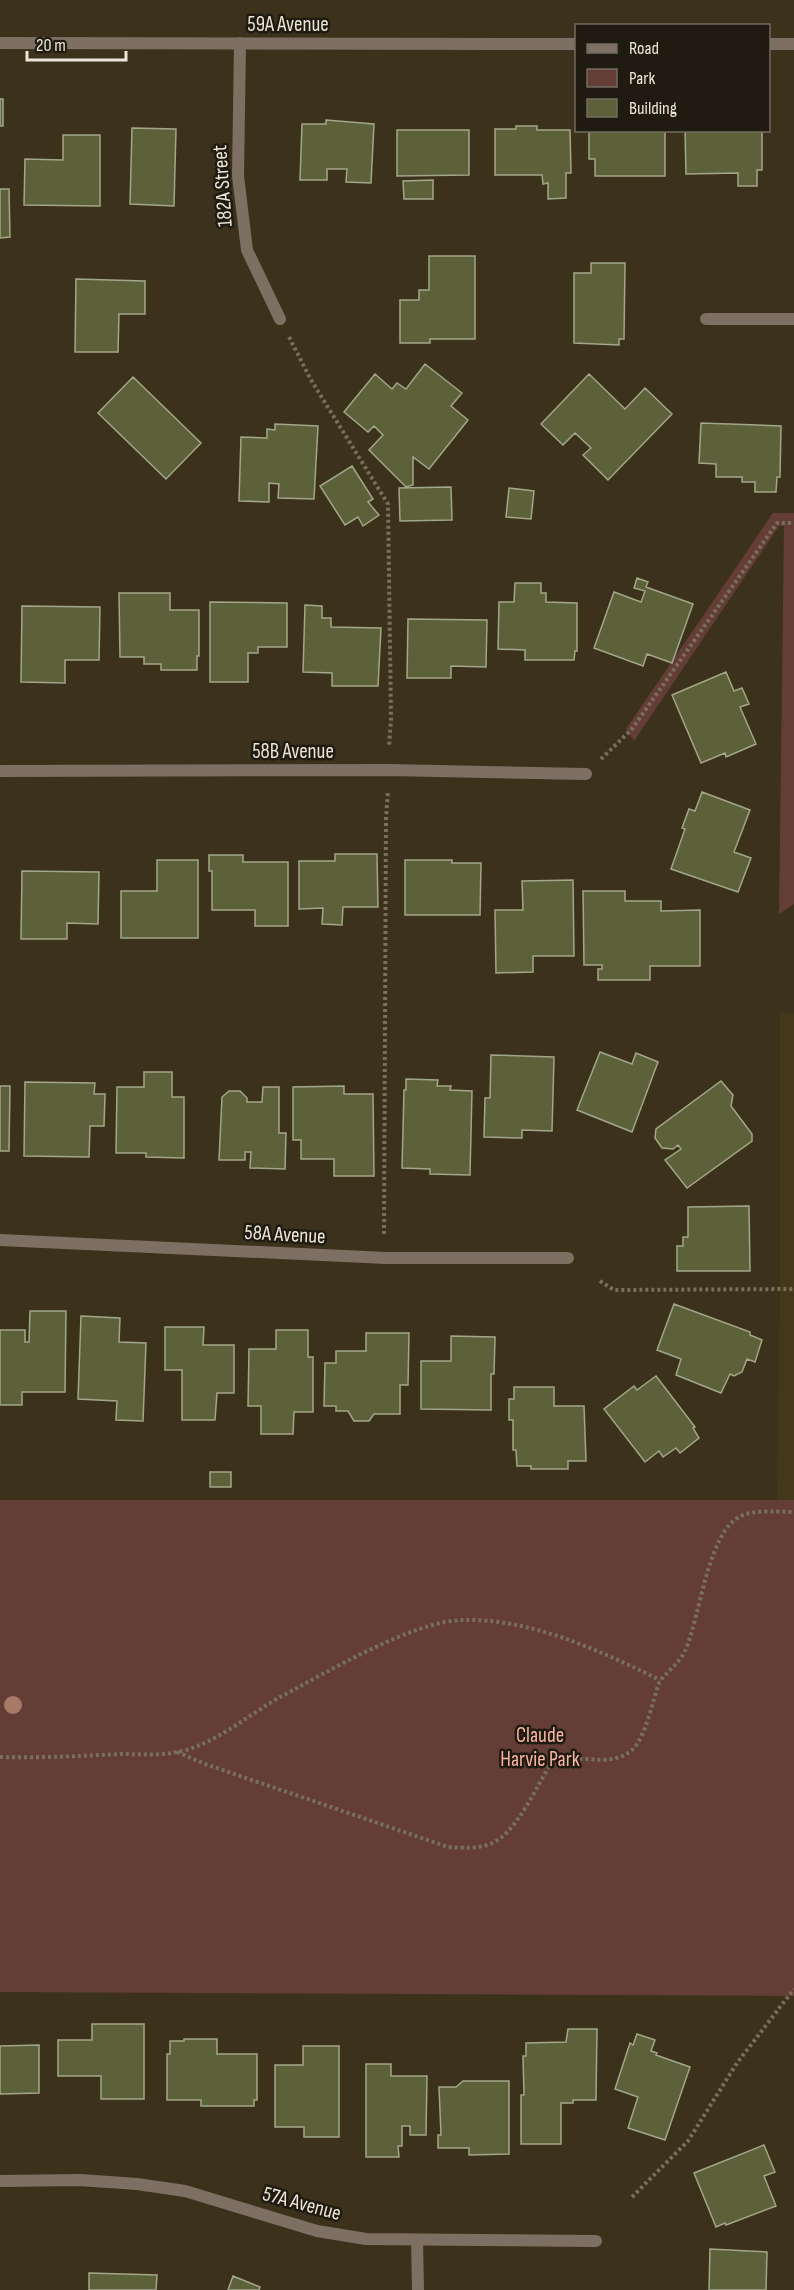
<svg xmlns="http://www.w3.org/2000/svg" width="794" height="2290" font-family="'Sofia Sans Condensed',sans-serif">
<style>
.built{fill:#45381a}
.green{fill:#643e36}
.building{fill:#5d613a;stroke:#a2a68a;stroke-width:1.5}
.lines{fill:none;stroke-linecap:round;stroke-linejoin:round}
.path{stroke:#786f5c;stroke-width:4;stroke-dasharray:3 3;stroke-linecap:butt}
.street{stroke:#7e6f63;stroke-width:12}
.tree{fill:#a67a66}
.labels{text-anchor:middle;stroke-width:5;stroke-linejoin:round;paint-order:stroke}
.street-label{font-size:21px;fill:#ece6d8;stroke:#1f1b11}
.park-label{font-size:21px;fill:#fdb5a4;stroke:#1f1b11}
</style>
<rect width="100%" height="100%" fill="#3c321b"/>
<path class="built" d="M 780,1013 L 794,1013 L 794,1500 L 777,1500 L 780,1293 Z"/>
<path class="green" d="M 773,513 L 794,513 L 794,904 L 779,914 L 784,526 L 779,526 L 634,741 L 626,729 Z
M 0,1500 L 794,1500 L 794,1996 L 0,1992 Z"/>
<path class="building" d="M 0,99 L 3,99 L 3,126 L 0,126 Z
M 326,120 L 374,124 L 371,183 L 346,182 L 347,169 L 327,169 L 327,180 L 300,180 L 302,124 L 326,124 Z
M 516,126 L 537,126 L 537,130 L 570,130 L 571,173 L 566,173 L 566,198 L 548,199 L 548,183 L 543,184 L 542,175 L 495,175 L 495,129 L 516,129 Z
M 132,128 L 176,129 L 174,206 L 130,204 Z
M 397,130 L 469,130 L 469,175 L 397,176 Z
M 589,130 L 665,130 L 665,176 L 595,176 L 595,159 L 589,159 Z
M 685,130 L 762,130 L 762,170 L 757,170 L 757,186 L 738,186 L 738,173 L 686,174 Z
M 63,135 L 100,135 L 100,206 L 24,205 L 25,159 L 63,160 Z
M 433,180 L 433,199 L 404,199 L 403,181 Z
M 0,189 L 9,189 L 10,237 L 0,238 Z
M 429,256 L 475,256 L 475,339 L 430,339 L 430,343 L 400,343 L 400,300 L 419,300 L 419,290 L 429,290 Z
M 591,263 L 625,263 L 624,339 L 619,339 L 619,345 L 574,343 L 574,273 L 591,273 Z
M 76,279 L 145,281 L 145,314 L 119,314 L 118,352 L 75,352 Z
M 425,364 L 462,393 L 451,406 L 468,420 L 429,469 L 413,457 L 413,485 L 406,487 L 369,450 L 383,435 L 374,426 L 368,432 L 344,412 L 375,374 L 392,389 L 397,383 L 406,389 Z
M 589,374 L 625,409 L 645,388 L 672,414 L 608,480 L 583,455 L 591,448 L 575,433 L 563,445 L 541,424 Z
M 133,377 L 201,443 L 166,479 L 98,413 Z
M 701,423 L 781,426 L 780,477 L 777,477 L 776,492 L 755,492 L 755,482 L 742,482 L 742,477 L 716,477 L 716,464 L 699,463 Z
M 275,424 L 318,426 L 314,499 L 278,498 L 279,484 L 269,483 L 269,502 L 239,501 L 241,437 L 267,438 L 267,429 L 275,430 Z
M 352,466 L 373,499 L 368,502 L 379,515 L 363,526 L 358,517 L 345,525 L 320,486 Z
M 451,487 L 452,520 L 400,521 L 399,488 Z
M 509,488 L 534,491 L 531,519 L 506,517 Z
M 637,578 L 648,582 L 646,587 L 693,604 L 672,663 L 647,654 L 643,666 L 594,648 L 614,592 L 641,602 L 645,591 L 634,588 Z
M 515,583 L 541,583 L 541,593 L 546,593 L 546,602 L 577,603 L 577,651 L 575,651 L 574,660 L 525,660 L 525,650 L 498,649 L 499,602 L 514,602 Z
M 119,593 L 170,593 L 170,610 L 199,610 L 199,656 L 197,656 L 197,670 L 161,670 L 161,664 L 144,664 L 144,657 L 120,657 Z
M 210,602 L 287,603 L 287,647 L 258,647 L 258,653 L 248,653 L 248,682 L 210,682 Z
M 305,605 L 322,606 L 322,618 L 331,618 L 331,627 L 381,628 L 378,686 L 332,686 L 332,673 L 303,672 Z
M 22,606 L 100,607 L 99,660 L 65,660 L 65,683 L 21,682 Z
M 408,619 L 487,620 L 486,667 L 451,666 L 451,678 L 407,678 Z
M 726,672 L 734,691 L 742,688 L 749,704 L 740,707 L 756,744 L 726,757 L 725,753 L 701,763 L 672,695 Z
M 702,792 L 750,810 L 734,852 L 751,858 L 738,892 L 671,869 L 685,829 L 682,828 L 689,809 L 695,811 Z
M 335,854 L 377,854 L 378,907 L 343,907 L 342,925 L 322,924 L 323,908 L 299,909 L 299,861 L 335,861 Z
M 209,855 L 243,855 L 243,862 L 288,862 L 288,926 L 255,926 L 255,910 L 212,910 L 212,871 L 209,871 Z
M 157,860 L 198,860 L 198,938 L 121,938 L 121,891 L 157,891 Z
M 405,860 L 452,860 L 452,863 L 481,863 L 480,915 L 405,915 Z
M 22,871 L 99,872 L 98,924 L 67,923 L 67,939 L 21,939 Z
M 573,880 L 574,956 L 533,956 L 533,972 L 496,973 L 495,910 L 523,910 L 522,881 Z
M 583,891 L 625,891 L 625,901 L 661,901 L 661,911 L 700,910 L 700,966 L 650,966 L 650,980 L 598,980 L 598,969 L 602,969 L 602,965 L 584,965 Z
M 600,1052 L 632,1064 L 636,1053 L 658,1062 L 632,1132 L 577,1110 Z
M 491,1055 L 554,1057 L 552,1131 L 522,1130 L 522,1138 L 484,1137 L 485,1098 L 490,1098 Z
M 144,1072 L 172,1072 L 172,1097 L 184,1097 L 184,1158 L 146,1157 L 146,1153 L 116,1153 L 117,1087 L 144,1087 Z
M 406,1079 L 438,1080 L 437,1086 L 451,1086 L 450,1090 L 472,1091 L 470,1175 L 430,1174 L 430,1169 L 402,1168 L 404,1090 L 406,1090 Z
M 721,1081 L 733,1095 L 731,1106 L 752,1134 L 752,1141 L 687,1188 L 665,1160 L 681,1149 L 678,1145 L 673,1149 L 662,1148 L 655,1138 L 656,1129 Z
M 25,1082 L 95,1083 L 94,1094 L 105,1094 L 104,1126 L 90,1126 L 89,1157 L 24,1156 Z
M 0,1086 L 10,1086 L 9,1151 L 0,1151 Z
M 344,1086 L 344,1094 L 373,1094 L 374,1176 L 334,1176 L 334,1159 L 301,1159 L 301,1140 L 293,1140 L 293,1087 Z
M 263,1087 L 279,1087 L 279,1133 L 286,1133 L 285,1169 L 250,1168 L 251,1152 L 245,1152 L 245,1160 L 219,1160 L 222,1097 L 229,1091 L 240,1091 L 247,1098 L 247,1102 L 262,1102 Z
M 749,1206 L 750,1271 L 677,1271 L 677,1246 L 683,1246 L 683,1237 L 688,1237 L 688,1207 Z
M 674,1304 L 750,1332 L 750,1335 L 762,1340 L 755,1362 L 747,1359 L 742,1372 L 734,1376 L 730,1374 L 721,1393 L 676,1375 L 681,1359 L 657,1350 Z
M 30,1311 L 66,1311 L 65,1392 L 22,1392 L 22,1405 L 0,1405 L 0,1330 L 25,1330 L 25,1342 L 29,1342 Z
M 81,1316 L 120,1318 L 119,1342 L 146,1343 L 143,1421 L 116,1420 L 117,1401 L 78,1399 Z
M 165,1327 L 204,1327 L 203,1345 L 234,1345 L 234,1393 L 217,1393 L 215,1420 L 182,1420 L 182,1370 L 165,1370 Z
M 276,1330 L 308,1330 L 308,1357 L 313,1357 L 313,1412 L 294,1412 L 293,1434 L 261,1434 L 261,1406 L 248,1406 L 249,1349 L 276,1349 Z
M 366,1333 L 409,1333 L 408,1385 L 400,1385 L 400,1414 L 374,1414 L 369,1421 L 354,1421 L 348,1411 L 336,1411 L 336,1406 L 324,1406 L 325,1363 L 336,1363 L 336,1351 L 366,1351 Z
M 451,1336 L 495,1337 L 494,1374 L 491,1374 L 491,1410 L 421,1409 L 421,1361 L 451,1361 Z
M 656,1376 L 695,1427 L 693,1428 L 699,1438 L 680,1453 L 676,1448 L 663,1457 L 659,1451 L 645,1462 L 604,1409 L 634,1386 L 637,1390 Z
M 514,1387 L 554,1387 L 554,1406 L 584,1406 L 586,1461 L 568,1461 L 568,1469 L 531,1469 L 531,1466 L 517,1466 L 516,1450 L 513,1450 L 513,1420 L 509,1420 L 509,1399 L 514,1399 Z
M 210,1472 L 231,1472 L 231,1487 L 210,1487 Z
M 92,2024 L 144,2024 L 144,2099 L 101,2099 L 101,2076 L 58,2076 L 58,2040 L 92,2040 Z
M 568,2029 L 597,2029 L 596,2100 L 573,2100 L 573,2103 L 561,2103 L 561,2144 L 521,2144 L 521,2095 L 524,2095 L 523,2056 L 526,2056 L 526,2043 L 566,2042 Z
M 637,2034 L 655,2040 L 651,2051 L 657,2053 L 656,2055 L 690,2067 L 665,2140 L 628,2128 L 638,2097 L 615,2089 L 630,2043 L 633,2045 Z
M 184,2039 L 217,2039 L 217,2054 L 257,2054 L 257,2100 L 254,2100 L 254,2106 L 201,2106 L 201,2100 L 167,2100 L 167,2054 L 170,2054 L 170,2041 L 184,2041 Z
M 39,2045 L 39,2093 L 0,2094 L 0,2046 Z
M 303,2046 L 339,2046 L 339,2137 L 304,2137 L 304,2127 L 275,2127 L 275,2065 L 303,2065 Z
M 366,2064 L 391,2064 L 391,2076 L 427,2076 L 426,2135 L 410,2135 L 410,2126 L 402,2126 L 402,2146 L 398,2146 L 399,2157 L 366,2157 Z
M 463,2081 L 509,2081 L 509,2154 L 469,2155 L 469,2148 L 438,2148 L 438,2135 L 441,2135 L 439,2087 L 456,2087 Z
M 764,2145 L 775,2172 L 764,2176 L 776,2206 L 726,2225 L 725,2223 L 716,2227 L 694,2173 Z
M 710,2249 L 767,2252 L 766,2290 L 709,2290 Z
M 89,2273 L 157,2275 L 156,2290 L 89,2290 Z
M 233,2276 L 260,2287 L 259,2290 L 228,2290 Z"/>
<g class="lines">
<path class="path" d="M 289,337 L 311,380 L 388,504 L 391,719 L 389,747
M 601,759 L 632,729 L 777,523 L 794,523
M 384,1234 L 386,819 L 388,791
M 600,1281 L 614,1290 L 794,1289
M 177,1752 L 205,1764 L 448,1847 C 462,1848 477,1849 490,1844 C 517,1834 536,1786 552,1762 C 577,1751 608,1770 632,1750 C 645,1739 653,1700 659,1683 C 663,1675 679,1664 685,1651 C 700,1618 707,1535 739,1517 C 754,1509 777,1512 794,1512
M 0,1757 C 41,1758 81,1756 122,1754 C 140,1754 159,1756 177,1752 C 213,1746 248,1715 280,1697 C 326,1673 412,1621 463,1620 C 530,1618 601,1651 660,1680
M 632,2197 L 688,2141 L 737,2063 L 794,1989"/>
<path class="street" d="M 0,43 L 576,44
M 240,43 L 238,176 L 247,250 L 280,319
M 768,44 L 794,44
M 706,319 L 794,319
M 0,771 L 388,770 L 586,774
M 0,1240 L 386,1258 L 568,1258
M 0,2181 L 80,2180 L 137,2184 L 185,2191 L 317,2231 L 366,2239 L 596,2241
M 417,2240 L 418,2290"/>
</g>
<circle class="tree" cx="13" cy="1705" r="9"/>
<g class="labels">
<g class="street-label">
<text x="288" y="31">59A Avenue</text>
<text transform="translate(222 186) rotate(-94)" y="7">182A Street</text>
<text x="293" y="758">58B Avenue</text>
<text transform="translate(285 1234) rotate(3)" y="7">58A Avenue</text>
<text transform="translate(302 2203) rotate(15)" y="7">57A Avenue</text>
</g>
<g class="park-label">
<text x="540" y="1742">Claude<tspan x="540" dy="24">Harvie Park</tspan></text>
</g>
</g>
<rect x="575" y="24" width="195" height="108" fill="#1f1b11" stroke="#716c61" stroke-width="1.5"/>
<rect x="587" y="44" width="30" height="9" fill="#7e6f63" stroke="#716c61" stroke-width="1.5"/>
<text x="629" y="54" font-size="18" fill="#ece6d8">Road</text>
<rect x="587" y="69" width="30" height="18" fill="#643e36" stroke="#716c61" stroke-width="1.5"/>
<text x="629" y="84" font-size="18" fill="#ece6d8">Park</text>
<rect x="587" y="99" width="30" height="18" fill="#5d613a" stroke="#716c61" stroke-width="1.5"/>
<text x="629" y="114" font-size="18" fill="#ece6d8">Building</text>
<path d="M27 51v9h99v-9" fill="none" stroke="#ece6d8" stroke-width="3"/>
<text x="36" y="51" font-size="18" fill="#ece6d8" stroke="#1f1b11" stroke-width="4.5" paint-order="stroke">20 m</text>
</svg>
